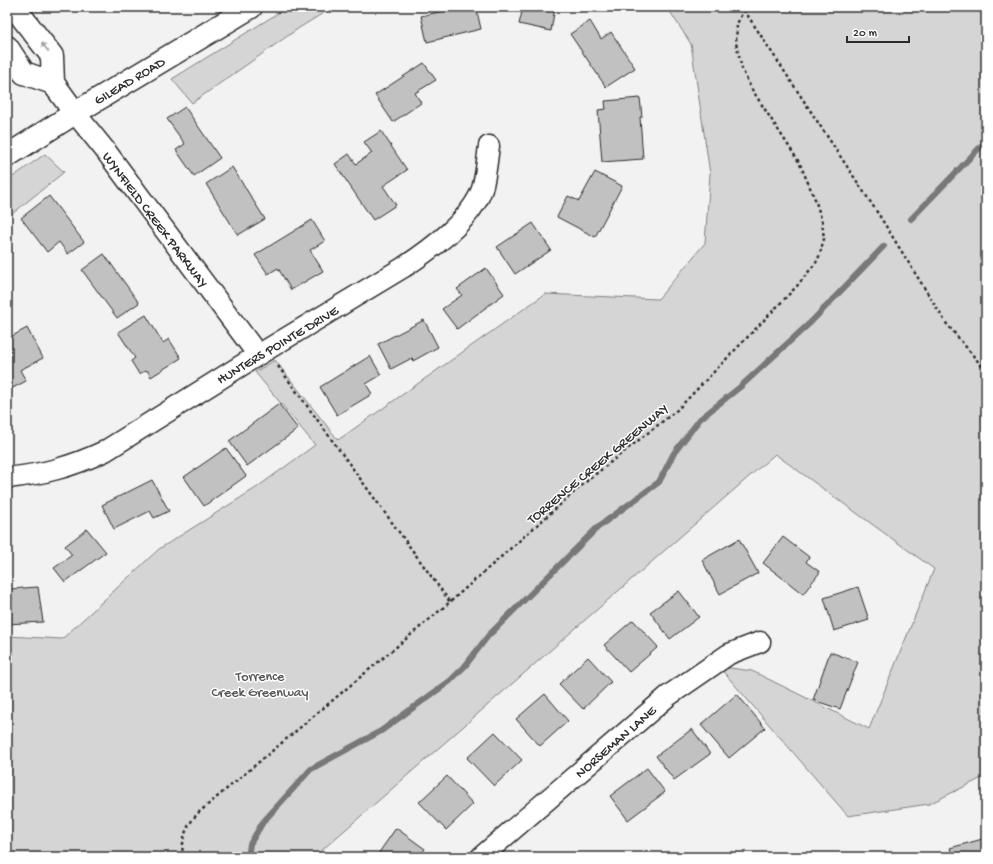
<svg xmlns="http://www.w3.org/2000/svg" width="993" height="864" font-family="'Gochi Hand',sans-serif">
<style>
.green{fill:#d5d5d5;stroke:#808080}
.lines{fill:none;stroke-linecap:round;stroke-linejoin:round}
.stream{stroke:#787878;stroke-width:6}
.building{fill:#c1c1c1;stroke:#2b2b2b}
.minor-casing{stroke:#2b2b2b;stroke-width:23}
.tertiary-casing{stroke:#2b2b2b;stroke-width:25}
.secondary-casing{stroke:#2b2b2b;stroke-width:25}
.path{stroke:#2b2b2b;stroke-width:2.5;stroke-dasharray:3 3;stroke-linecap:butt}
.minor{stroke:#fff;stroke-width:20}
.tertiary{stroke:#fff;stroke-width:22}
.secondary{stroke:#fff;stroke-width:22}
.oneway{fill:#a0a0a0}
.labels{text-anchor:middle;stroke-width:3;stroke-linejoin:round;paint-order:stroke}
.street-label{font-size:14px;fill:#2b2b2b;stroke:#fff}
.park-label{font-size:14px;fill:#565656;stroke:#fff}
</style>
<rect width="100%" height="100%" fill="#f2f2f2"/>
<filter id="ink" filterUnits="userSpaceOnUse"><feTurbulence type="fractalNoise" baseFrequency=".025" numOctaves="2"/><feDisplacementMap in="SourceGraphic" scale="8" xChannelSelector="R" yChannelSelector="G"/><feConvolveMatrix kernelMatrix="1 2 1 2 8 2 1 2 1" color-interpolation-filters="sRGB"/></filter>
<g filter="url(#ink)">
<path class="green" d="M 288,7 L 333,7 L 299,28 L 192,103 L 172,79 Z
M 667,7 L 986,7 L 986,776 L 929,804 L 848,816 L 721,669 L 730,668 L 752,671 L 869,729 L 934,569 L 775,454 L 314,857 L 7,857 L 7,636 L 62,639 L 159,549 L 256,488 L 315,445 L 255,372 L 275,360 L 338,440 L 545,294 L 658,299 L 705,243 L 710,174 L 691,44 Z
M 45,154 L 64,172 L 7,218 L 7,181 Z"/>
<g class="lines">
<path class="stream" d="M 911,219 L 986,141
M 248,857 L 250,844 L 263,822 L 311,769 L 381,731 L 450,681 L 465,666 L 488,636 L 598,527 L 659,482 L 674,453 L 700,419 L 740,387 L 811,322 L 884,246"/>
</g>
<path class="building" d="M 462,7 L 476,7 L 481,29 L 427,42 L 421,16 Z
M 505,7 L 555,7 L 551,31 L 519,24 L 522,12 L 505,8 Z
M 590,21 L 601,39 L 611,32 L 635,68 L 606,87 L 570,34 Z
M 424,63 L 436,80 L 415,93 L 421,103 L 393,122 L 375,95 Z
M 640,98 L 642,117 L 640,117 L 643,159 L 602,162 L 598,110 L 606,109 L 605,101 Z
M 185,107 L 220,158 L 194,176 L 176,150 L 185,144 L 167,119 Z
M 381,131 L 407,170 L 383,186 L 396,205 L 373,220 L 335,164 L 349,154 L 356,164 L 372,153 L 364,142 Z
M 232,167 L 265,219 L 238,235 L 206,184 Z
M 595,172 L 622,186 L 595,237 L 557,217 L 568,196 L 579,201 Z
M 49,196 L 84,242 L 68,254 L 59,242 L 47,252 L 21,218 Z
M 312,220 L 325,241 L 310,250 L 323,271 L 291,290 L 278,268 L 268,274 L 255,255 Z
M 533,223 L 551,250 L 515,274 L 497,247 Z
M 104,254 L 139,303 L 117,318 L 82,270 Z
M 486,268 L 504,294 L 457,329 L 442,309 L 462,295 L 457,289 Z
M 146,315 L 163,343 L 169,339 L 181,358 L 151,377 L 147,370 L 139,374 L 131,361 L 135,358 L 118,332 Z
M 424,320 L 438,347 L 413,361 L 412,358 L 391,369 L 378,344 Z
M 27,328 L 43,358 L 20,370 L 26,381 L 7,391 L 7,339 Z
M 370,356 L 381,375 L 366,384 L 372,394 L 337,415 L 320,387 Z
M 279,404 L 298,429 L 247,466 L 229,441 Z
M 226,448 L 246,476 L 204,506 L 184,477 Z
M 152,480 L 169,511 L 154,518 L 150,511 L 114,529 L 102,505 Z
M 87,529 L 106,552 L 65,582 L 54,568 L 72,555 L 65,546 Z
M 783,537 L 809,557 L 806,562 L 820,572 L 803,594 L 763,563 Z
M 739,539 L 758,573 L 720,594 L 702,560 Z
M 38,587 L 43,622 L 7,624 L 7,600 L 12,600 L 10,589 Z
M 858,587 L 869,620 L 834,631 L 824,598 Z
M 679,591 L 699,617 L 670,639 L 650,612 Z
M 633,620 L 658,647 L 629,672 L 604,645 Z
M 830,652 L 858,662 L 840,709 L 813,700 Z
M 588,657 L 611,682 L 583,709 L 559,684 Z
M 545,694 L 568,721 L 540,746 L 516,719 Z
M 737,694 L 765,728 L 729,758 L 701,725 Z
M 692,729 L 710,754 L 674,780 L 656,756 Z
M 495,732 L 522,760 L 494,786 L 467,758 Z
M 647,768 L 665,792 L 628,820 L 610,796 Z
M 447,776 L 473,804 L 446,830 L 419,802 Z
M 396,828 L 425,849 L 419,857 L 376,857 Z
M 986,838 L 986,857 L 953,857 L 950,848 Z"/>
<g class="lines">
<defs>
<path id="minor" d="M 75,113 L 105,150 L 258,355
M 7,478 C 44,474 71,467 105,451 L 258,355 L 404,267 C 430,250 472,219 482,189 C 486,175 487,160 489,146
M 481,857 L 668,696 L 729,654 L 760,642"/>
<path id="tertiary" d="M 14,7 L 52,56 L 53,83
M 7,47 L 24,73 L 53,83 L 75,113"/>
<path id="secondary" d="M 7,156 L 75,113 L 251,7"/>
</defs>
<use href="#minor" class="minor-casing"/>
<use href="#tertiary" class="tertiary-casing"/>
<use href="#secondary" class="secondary-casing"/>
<path class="path" d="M 976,7 L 986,13
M 744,10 L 879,215 L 946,323 L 986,371
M 278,366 L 450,602
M 182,857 C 183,837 184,829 198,813 L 450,602 L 588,480 L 677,410 L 797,286 L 818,260 L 824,239 L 822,221 L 815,199 L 799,162 L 751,88 L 742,69 L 736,43 L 737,24 L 744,9 L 747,7"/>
<use href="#minor" class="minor"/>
<use href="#tertiary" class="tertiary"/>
<use href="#secondary" class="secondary"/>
</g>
<defs><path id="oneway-solid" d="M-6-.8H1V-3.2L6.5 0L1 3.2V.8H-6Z"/></defs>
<use class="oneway" href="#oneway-solid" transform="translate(45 47) rotate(-128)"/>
</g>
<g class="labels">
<g class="street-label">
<text transform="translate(129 80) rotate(-31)" y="5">GILEAD ROAD</text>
<text transform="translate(156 219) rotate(53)" y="5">WYNFIELD CREEK PARKWAY</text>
<text transform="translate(277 344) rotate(-31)" y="5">HUNTERS POINTE DRIVE</text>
<text transform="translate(597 463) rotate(-40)" y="5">TORRENCE CREEK GREENWAY</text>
<text transform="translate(615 741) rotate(-41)" y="5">NORSEMAN LANE</text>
</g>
<g class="park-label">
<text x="260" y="680">Torrence<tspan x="260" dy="16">Creek Greenway</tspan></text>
</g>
</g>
<rect width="993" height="864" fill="none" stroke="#fff" stroke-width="24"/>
<rect x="12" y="12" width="969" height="840" fill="none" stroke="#2b2b2b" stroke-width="1.5" filter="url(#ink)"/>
<path d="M847 36v6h62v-6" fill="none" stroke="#2b2b2b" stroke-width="2"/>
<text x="853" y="36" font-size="12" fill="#2b2b2b" stroke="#ffffff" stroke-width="3" paint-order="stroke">20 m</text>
</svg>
